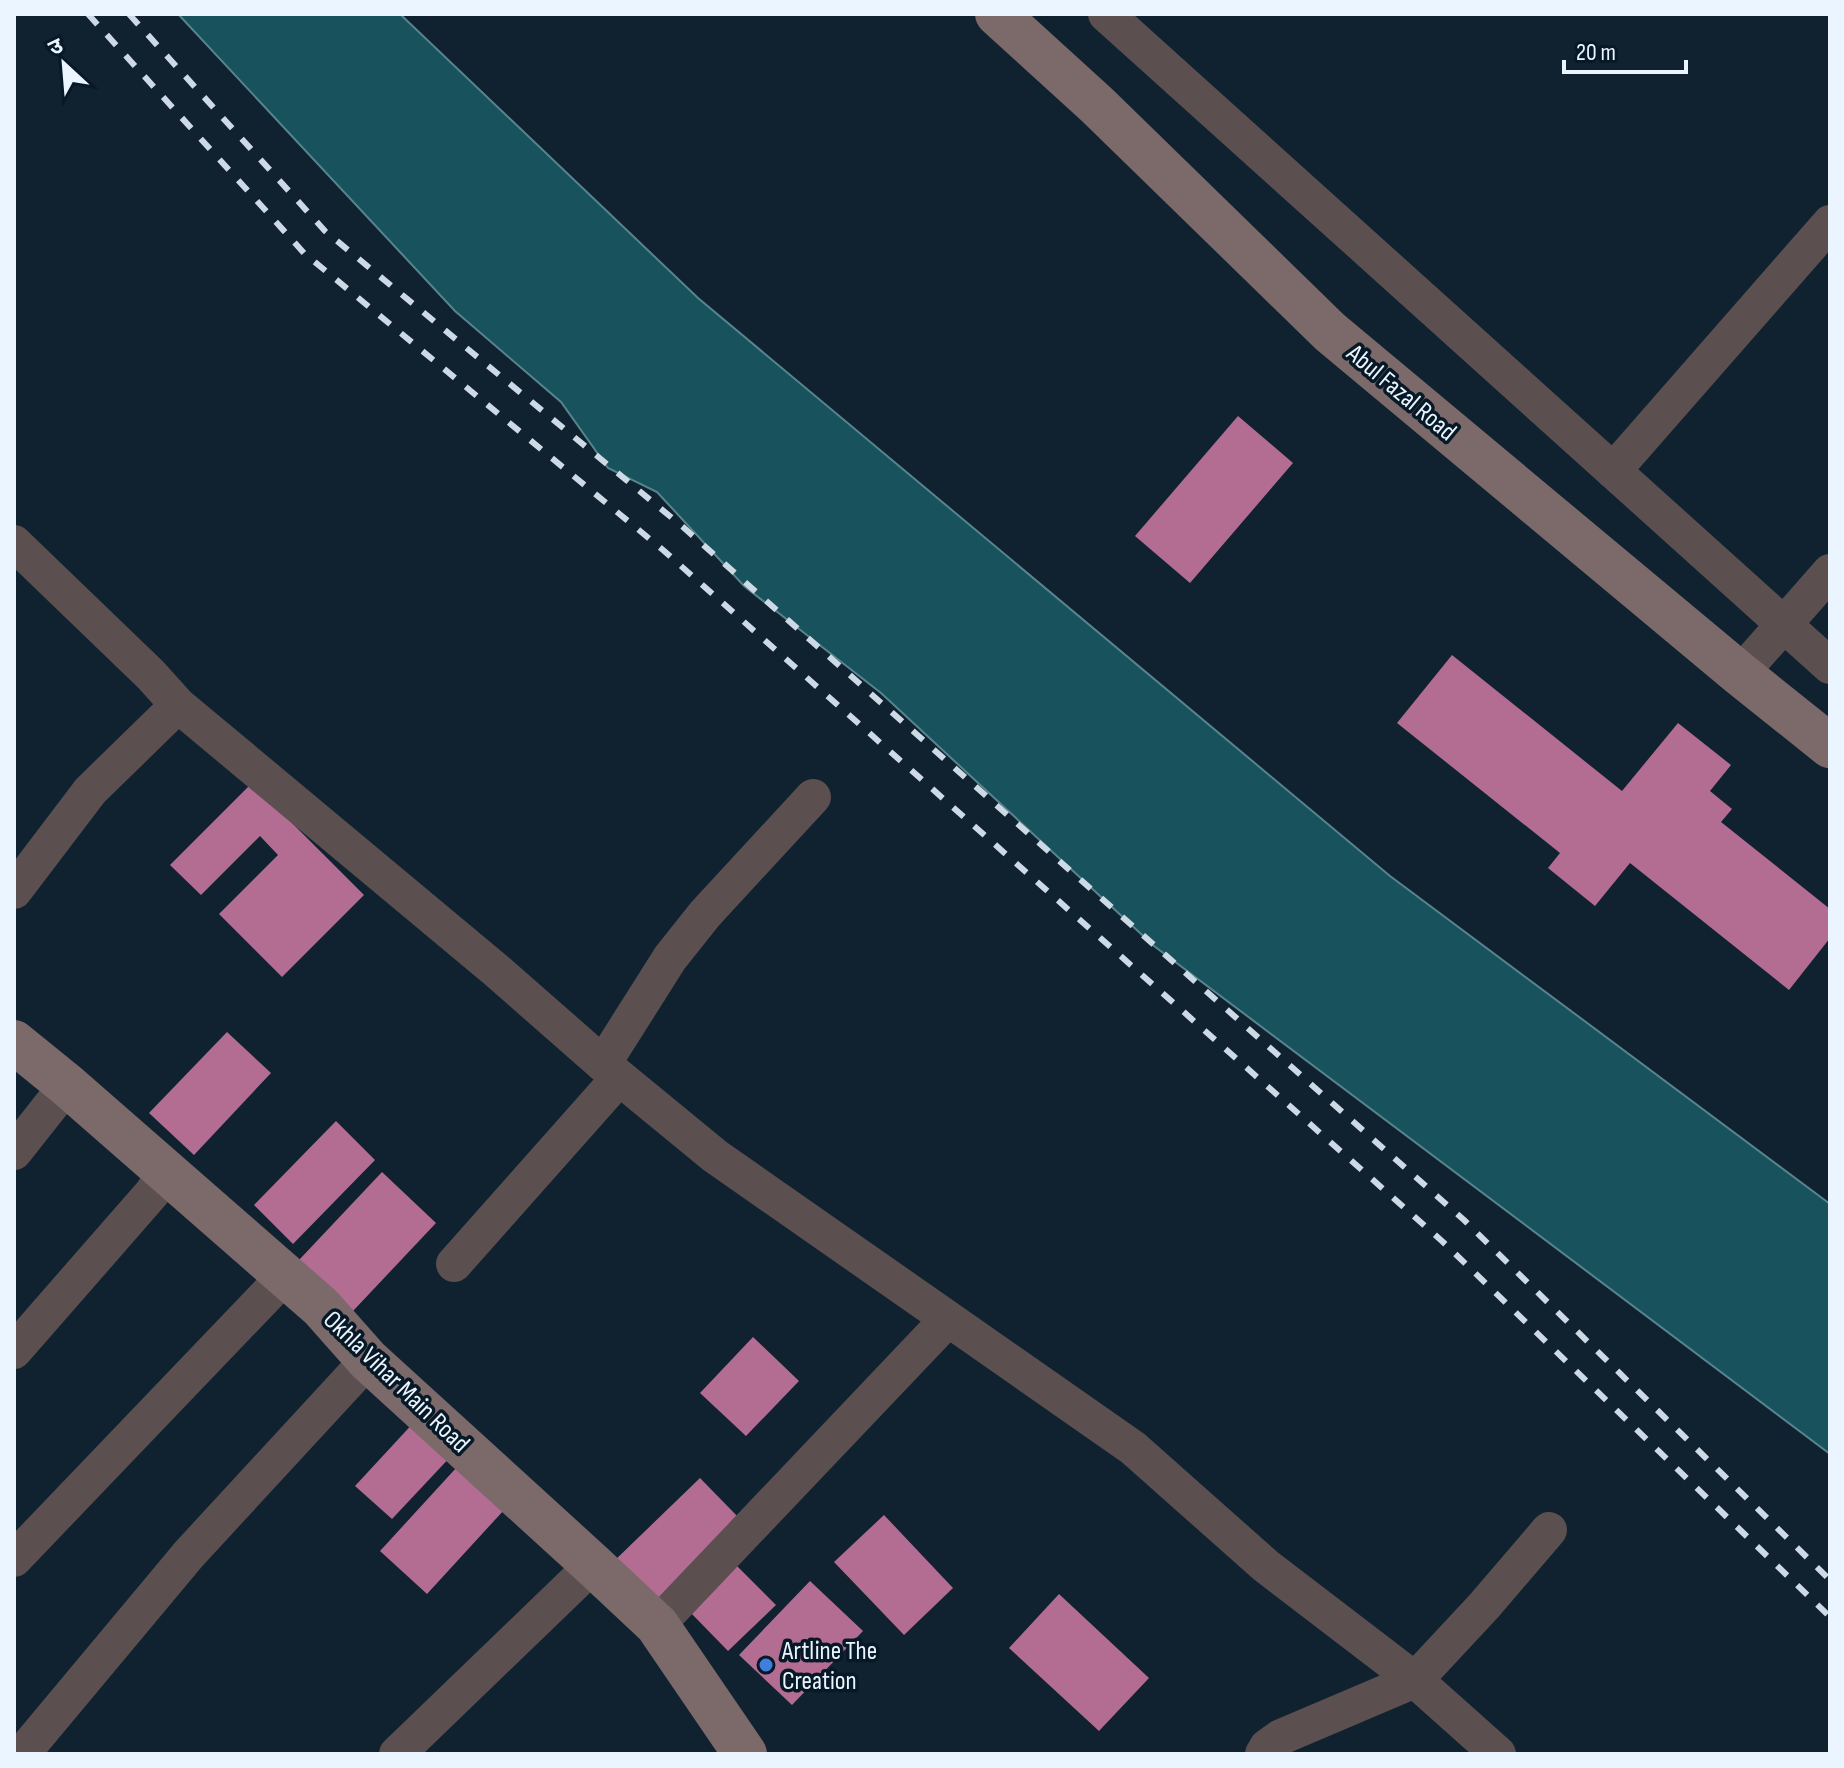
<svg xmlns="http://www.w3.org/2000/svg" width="1844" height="1768" font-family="'Sofia Sans Condensed','Noto Sans Devanagari',sans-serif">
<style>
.water{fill:#18535d;stroke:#57848e;stroke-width:2}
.building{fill:#b36d93}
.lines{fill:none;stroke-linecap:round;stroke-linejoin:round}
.street{stroke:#5b4f50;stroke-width:36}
.secondary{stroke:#7c696a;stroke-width:44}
.rail{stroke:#cdd9e4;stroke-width:6;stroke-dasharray:14 14;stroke-linecap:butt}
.shop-dot{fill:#3f7fe0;stroke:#071926;stroke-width:3}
.labels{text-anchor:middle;stroke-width:7;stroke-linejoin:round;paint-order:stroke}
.street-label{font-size:26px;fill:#eaf5ff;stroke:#071926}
.poi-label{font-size:26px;fill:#eaf5ff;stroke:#071926;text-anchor:start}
</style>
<rect width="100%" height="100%" fill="#102230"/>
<path class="water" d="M 178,14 L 400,14 L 698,298 L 1390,876 L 1830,1204 L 1830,1454 L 1154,946 L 881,693 L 744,586 L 657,492 L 608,468 L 561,402 L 455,311 Z"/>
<path class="building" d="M 1238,416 L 1293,463 L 1190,583 L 1135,536 Z
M 1452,655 L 1622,791 L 1678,723 L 1731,765 L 1710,791 L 1732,809 L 1721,822 L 1830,909 L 1830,938 L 1789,990 L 1630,863 L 1595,906 L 1548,868 L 1560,853 L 1397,723 Z
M 252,783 L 364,895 L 282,977 L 219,914 L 278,855 L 260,836 L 201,895 L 170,865 Z
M 227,1032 L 271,1073 L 194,1155 L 149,1113 Z
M 336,1121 L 375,1160 L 293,1244 L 254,1205 Z
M 382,1172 L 436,1223 L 353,1311 L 299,1260 Z
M 753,1337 L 799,1381 L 746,1436 L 700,1393 Z
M 417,1419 L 454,1453 L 392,1519 L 355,1486 Z
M 468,1455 L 515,1498 L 427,1594 L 380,1551 Z
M 700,1478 L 740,1519 L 651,1606 L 611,1564 Z
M 884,1515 L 953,1588 L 904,1635 L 834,1562 Z
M 736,1565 L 776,1605 L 728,1651 L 689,1611 Z
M 810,1581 L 863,1631 L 792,1705 L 739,1655 Z
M 1059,1594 L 1149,1678 L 1099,1731 L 1009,1648 Z"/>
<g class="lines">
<path class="street" d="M 1106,14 L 1830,666
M 1613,471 L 1830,223
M 14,543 L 151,675 L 178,705 L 497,971 L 603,1064 L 715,1156 L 1133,1448 L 1266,1566 L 1415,1680 L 1498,1754
M 1740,674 L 1830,572
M 14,891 L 90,791 L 178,705
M 603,1064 L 670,958 L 705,914 L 813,797
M 14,1152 L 67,1085
M 454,1264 L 619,1078
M 14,1351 L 152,1193 L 166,1172
M 14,1559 L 285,1276
M 657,1625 L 947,1320
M 22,1754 L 189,1554 L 368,1360
M 397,1754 L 593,1565
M 1263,1754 L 1267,1747 L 1281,1737 L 1415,1680 L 1484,1606 L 1549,1530"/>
<path class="secondary" d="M 997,14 L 1097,105 L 1330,332 L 1740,674 L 1830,746
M 14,1042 L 67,1085 L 321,1307 L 368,1360 L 593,1565 L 657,1625 L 745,1754"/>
<path class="rail" d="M 88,14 L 304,253 L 663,550 L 1443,1242 L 1830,1617
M 129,14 L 325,231 L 683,527 L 1464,1220 L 1830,1580"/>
</g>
<circle class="shop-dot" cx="766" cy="1665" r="8"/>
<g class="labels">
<g class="street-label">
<text transform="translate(1402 392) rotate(40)" y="9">Abul Fazal Road</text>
<text transform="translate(397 1381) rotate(44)" y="9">Okhla Vihar Main Road</text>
</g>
<g class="poi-label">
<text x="782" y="1659">Artline The<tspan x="782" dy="30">Creation</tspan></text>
</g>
</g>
<rect width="1844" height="1768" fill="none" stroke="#eaf5ff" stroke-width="32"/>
<g transform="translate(64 64) rotate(334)" stroke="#071926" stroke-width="6" paint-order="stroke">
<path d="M0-6L14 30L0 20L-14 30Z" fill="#eaf5ff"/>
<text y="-12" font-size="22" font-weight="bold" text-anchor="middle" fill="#eaf5ff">उ</text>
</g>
<path d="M1564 60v12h122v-12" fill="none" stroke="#eaf5ff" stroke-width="4"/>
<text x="1576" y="60" font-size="24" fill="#eaf5ff" stroke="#071926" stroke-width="6" paint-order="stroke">20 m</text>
</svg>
